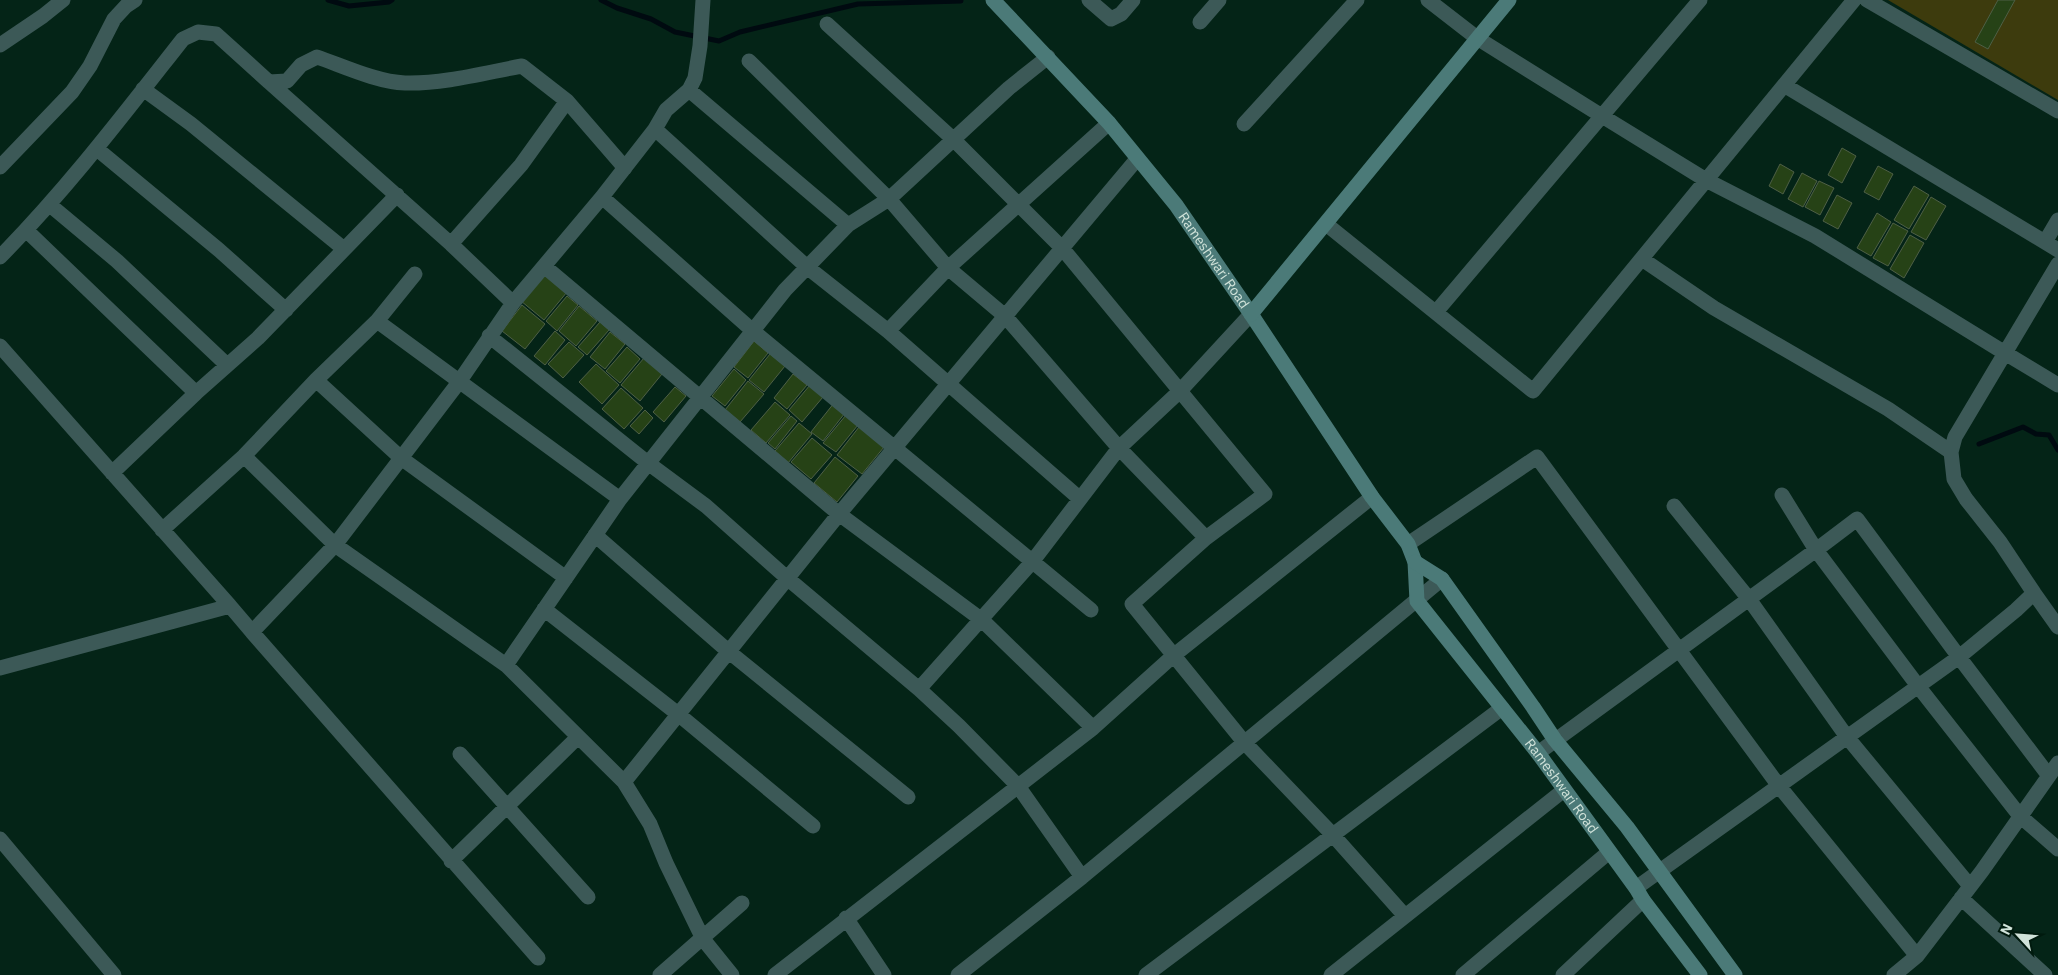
<svg xmlns="http://www.w3.org/2000/svg" width="2058" height="975" font-family="'IBM Plex Sans',sans-serif">
<style>
.green{fill:#3d3b0d}
.lines{fill:none;stroke-linecap:round;stroke-linejoin:round}
.stream{stroke:#000a10;stroke-width:5}
.building{fill:#264216;stroke:#4e5f46}
.street{stroke:#3c5957;stroke-width:15}
.secondary{stroke:#4b7a78;stroke-width:15}
.labels{text-anchor:middle;stroke-width:4.5;stroke-linejoin:round;paint-order:stroke}
.street-label{font-size:14px;fill:#d1e3da;stroke:#001a0e}
</style>
<rect width="100%" height="100%" fill="#042417"/>
<path class="green" d="M 1888,0 L 2058,0 L 2058,100 Z"/>
<g class="lines">
<path class="stream" d="M 328,0 L 349,6 L 389,2 L 392,0
M 601,0 L 617,8 L 651,19 L 675,32 L 719,41 L 740,32 L 858,4 L 961,1
M 1979,444 L 2023,427 L 2036,434 L 2049,435 L 2058,450"/>
</g>
<path class="building" d="M 1998,0 L 2015,0 L 1988,49 L 1975,42 Z
M 1842,148 L 1856,156 L 1842,183 L 1828,175 Z
M 1780,164 L 1794,172 L 1783,194 L 1769,186 Z
M 1878,166 L 1893,174 L 1879,200 L 1864,192 Z
M 1802,173 L 1817,181 L 1803,207 L 1788,199 Z
M 1819,181 L 1834,188 L 1820,215 L 1805,207 Z
M 1914,186 L 1929,195 L 1909,229 L 1894,220 Z
M 1837,195 L 1852,203 L 1838,229 L 1823,221 Z
M 1931,197 L 1946,206 L 1926,240 L 1911,232 Z
M 1877,213 L 1891,222 L 1871,256 L 1857,248 Z
M 1893,223 L 1908,231 L 1888,266 L 1873,258 Z
M 1910,235 L 1924,243 L 1904,278 L 1890,269 Z
M 545,273 L 567,292 L 544,320 L 521,301 Z
M 567,296 L 578,305 L 557,331 L 546,321 Z
M 522,305 L 545,324 L 525,349 L 502,331 Z
M 579,306 L 597,321 L 576,346 L 559,331 Z
M 600,322 L 609,330 L 587,355 L 578,347 Z
M 555,331 L 565,340 L 545,365 L 534,356 Z
M 610,332 L 625,344 L 605,369 L 590,357 Z
M 754,341 L 768,353 L 748,378 L 734,367 Z
M 569,342 L 584,355 L 563,378 L 548,364 Z
M 627,347 L 640,359 L 620,383 L 606,371 Z
M 770,354 L 785,366 L 764,392 L 749,380 Z
M 644,358 L 662,374 L 640,401 L 621,385 Z
M 596,364 L 619,385 L 602,404 L 579,382 Z
M 734,369 L 746,380 L 725,406 L 712,396 Z
M 793,374 L 807,385 L 787,409 L 774,398 Z
M 748,381 L 764,394 L 740,422 L 725,410 Z
M 810,385 L 823,397 L 802,422 L 789,410 Z
M 675,387 L 686,396 L 664,422 L 653,412 Z
M 621,388 L 643,408 L 624,429 L 602,409 Z
M 775,402 L 790,415 L 766,443 L 751,430 Z
M 834,403 L 845,413 L 823,441 L 811,432 Z
M 645,410 L 653,418 L 639,434 L 630,426 Z
M 846,415 L 858,425 L 836,452 L 823,443 Z
M 791,416 L 797,421 L 775,449 L 768,443 Z
M 799,423 L 812,434 L 788,463 L 775,451 Z
M 859,427 L 884,447 L 862,474 L 837,455 Z
M 812,438 L 832,455 L 811,479 L 791,462 Z
M 835,457 L 858,476 L 837,502 L 814,483 Z"/>
<g class="lines">
<path class="street" d="M 1089,0 L 1111,19 L 1121,14 L 1133,0
M 1428,0 L 1477,38 L 1602,116 L 1706,180 L 1815,236 L 2005,353 L 1955,437 L 1951,452 L 1954,479 L 1966,499 L 2000,542 L 2034,593
M 1867,0 L 2058,111
M 1200,22 L 1219,0
M 0,45 L 43,16 L 63,0
M 749,61 L 889,199 L 948,268 L 1005,316 L 1119,448 L 1180,391 L 1062,248 L 953,139 L 827,24
M 1784,85 L 2058,250
M 143,89 L 191,124 L 344,249
M 689,90 L 848,225
M 1244,124 L 1357,0
M 655,129 L 807,267 L 888,331 L 1079,498
M 97,149 L 219,250 L 286,310
M 0,167 L 72,92 L 90,66 L 114,19 L 126,6 L 135,0
M 602,197 L 753,331 L 1091,610
M 50,205 L 117,261 L 227,365
M 1326,224 L 1533,391 L 1854,0
M 26,230 L 196,393
M 2045,242 L 2058,220
M 451,244 L 521,165 L 567,101
M 0,257 C 67,189 124,114 183,39 L 198,32 L 216,34 L 269,82
M 1642,259 L 1714,308 L 1888,409 L 1951,452
M 2058,264 L 2005,353 L 2058,385
M 544,266 L 839,514 L 982,620 L 1093,728
M 513,303 L 451,244 L 269,82 L 287,81 L 301,65 L 317,57 C 343,66 377,82 405,83 C 443,84 484,73 522,66 L 567,101 L 625,168
M 1436,312 L 1700,0
M 377,321 L 415,274
M 888,331 L 948,268 L 1109,123
M 489,336 L 648,463 L 706,506 L 787,578 L 919,689 L 1032,562 L 1119,448 L 1206,538 L 1265,494 L 1180,391 L 1251,314
M 0,346 L 230,606
M 316,380 L 401,458 L 566,578
M 244,456 L 335,545 L 506,665 L 624,782 L 650,824 L 666,863 L 703,939 L 732,975
M 112,473 L 196,393 L 258,338 L 397,195
M 1782,495 L 1816,550 L 1857,519 L 1959,657 L 2016,610 L 2034,593 L 2058,627
M 1674,506 L 1749,599 L 1847,737 L 1970,886
M 162,530 L 244,456 L 316,380 L 377,321 L 620,499
M 595,535 L 728,651 L 908,797
M 1206,538 L 1132,604 L 1244,742 L 1332,834 L 1405,916
M 1408,544 L 1537,457 L 1779,786 L 1917,956
M 544,609 L 678,714 L 813,826
M 252,632 L 538,958
M 506,665 L 620,499 L 785,290 L 848,225 L 889,199 L 1009,88 L 1048,57
M 0,668 L 230,606 L 252,632 L 335,545 L 459,382 L 513,303 L 602,197 L 655,129 L 666,110 L 689,90 L 695,78 L 700,46 L 703,0
M 919,689 L 959,726 L 1018,786 L 1082,877
M 1538,753 L 1816,550 L 1918,686 L 2020,816 L 2058,849
M 460,754 L 588,897
M 624,782 L 839,514 L 1137,159
M 0,839 L 114,975
M 451,861 L 578,737
M 1636,888 L 1959,657 L 2049,776
M 1961,898 L 2045,975
M 846,918 L 884,975
M 660,975 L 742,903
M 775,975 L 1093,728 L 1173,656 L 1372,497
M 958,975 L 1082,877 L 1442,579
M 1146,975 L 1502,708
M 1331,975 L 1564,790
M 1463,975 L 1609,852
M 1563,975 L 1643,900
M 1894,975 L 1917,956 L 1982,871 L 2058,763"/>
<g class="secondary">
<path id="s1" d="M 993,0 L 1109,123 L 1176,205 L 1251,314 L 1372,497 L 1408,544 L 1415,562 L 1417,601 L 1538,753 L 1636,888 L 1643,900 L 1700,975"/>
<path d="M 1251,314 L 1509,0"/>
<path d="M 1415,562 L 1442,579 L 1533,707 L 1555,740 L 1627,827 L 1735,975"/>
</g>
</g>
<g class="labels">
<g class="street-label">
<text dy="5" stroke="none"><textPath href="#s1" startOffset="342">Rameshwari Road</textPath></text>
<text dy="5" stroke="none"><textPath href="#s1" startOffset="979">Rameshwari Road</textPath></text>
</g>
</g>
<g transform="translate(2018 935) rotate(296)" stroke="#001a0e" stroke-width="4" paint-order="stroke">
<path d="M0-4L9 19L0 12L-9 19Z" fill="#d1e3da"/>
<text y="-8" font-size="14" font-weight="bold" text-anchor="middle" fill="#d1e3da">N</text>
</g>
</svg>
